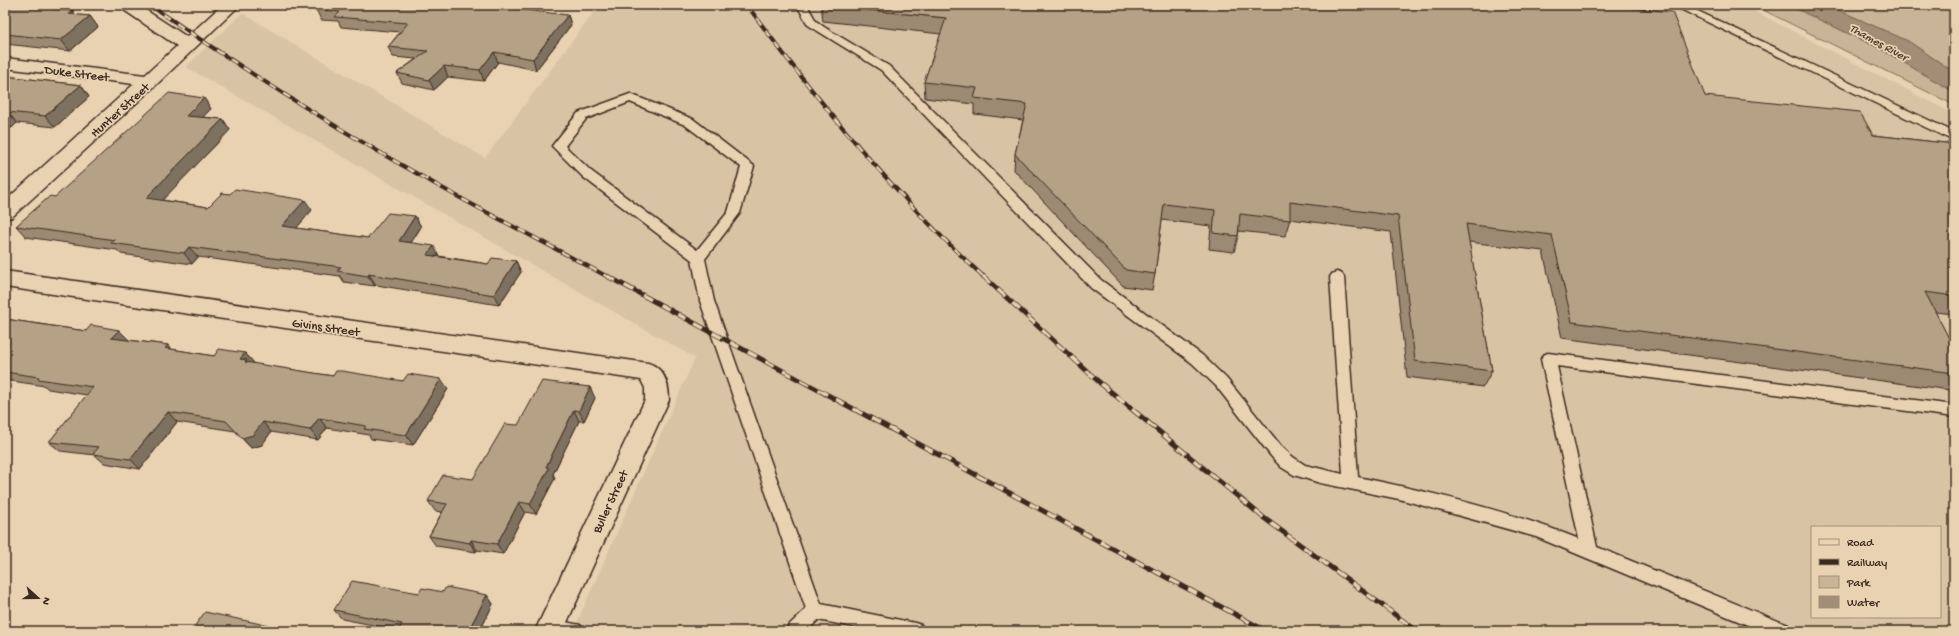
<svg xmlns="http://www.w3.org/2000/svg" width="1959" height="636" font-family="'Gochi Hand',sans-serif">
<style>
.built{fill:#d9c3a5;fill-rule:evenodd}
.green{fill:#cab497;stroke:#826f5a}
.water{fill:#a28e76;stroke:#796653}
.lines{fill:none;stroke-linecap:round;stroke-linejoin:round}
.lane-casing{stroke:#3b2a1e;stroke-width:3}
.street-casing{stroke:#3b2a1e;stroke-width:3}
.lane{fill:#e9d2b2;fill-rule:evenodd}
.street{fill:#e9d2b2;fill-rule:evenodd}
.rail-far1-casing{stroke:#3b2a1e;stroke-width:4}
.rail-casing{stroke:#3b2a1e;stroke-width:5}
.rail-far1{stroke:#e9d2b2;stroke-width:2.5;stroke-dasharray:8;stroke-linecap:butt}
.rail{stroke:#e9d2b2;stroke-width:3.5;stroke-dasharray:10;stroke-linecap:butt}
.wall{fill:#9c8a73;stroke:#3b2a1e}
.shaded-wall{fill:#7f715e;stroke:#3b2a1e}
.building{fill:#b5a186;stroke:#3b2a1e}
.labels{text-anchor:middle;stroke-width:3.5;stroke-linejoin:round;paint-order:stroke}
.far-water-label{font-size:12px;font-style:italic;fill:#503e30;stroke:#e9d2b2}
.street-label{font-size:13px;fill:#3b2a1e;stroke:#e9d2b2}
</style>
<rect width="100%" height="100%" fill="#e9d2b2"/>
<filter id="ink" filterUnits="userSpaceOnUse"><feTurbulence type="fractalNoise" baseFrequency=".025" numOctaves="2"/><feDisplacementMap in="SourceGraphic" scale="8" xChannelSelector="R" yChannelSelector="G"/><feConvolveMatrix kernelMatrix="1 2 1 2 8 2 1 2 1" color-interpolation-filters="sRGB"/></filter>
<g filter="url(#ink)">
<path class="built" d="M 599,5 L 1742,5 L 1954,114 L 1954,631 L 573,631 L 695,358 L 186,67 L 242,13 L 485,158 ZM 1812,527 L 1940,527 L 1940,617 L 1812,617 Z"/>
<path class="green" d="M 1753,5 L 1788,5 L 1879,48 L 1954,92 L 1954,105 Z
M 1827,5 L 1954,5 L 1954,72 L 1908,41 Z"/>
<path class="water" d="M 1788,5 L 1827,5 L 1908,41 L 1954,72 L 1954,92 L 1879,48 Z"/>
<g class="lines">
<defs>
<path id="lane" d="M 797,5 L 807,5 L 816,21 L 824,27 L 889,66 L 1101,280 L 1202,355 L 1226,378 L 1281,446 L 1293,457 L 1305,465 L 1343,474 L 1330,277 L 1332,274 L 1337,272 L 1342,274 L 1344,277 L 1358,477 C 1431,492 1510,511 1579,539 L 1541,359 L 1543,355 L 1548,353 L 1954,405 L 1954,417 L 1557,366 L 1597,547 L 1788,625 L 1791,631 L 1762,631 L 1536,537 L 1399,499 L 1320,483 L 1294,475 L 1281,467 L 1271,456 L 1216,386 L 1192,363 L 1091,288 L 881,70 L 808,25 Z
M 1672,5 L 1685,5 L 1954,132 L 1954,141 Z
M 630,94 L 693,119 L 754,166 L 740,213 L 705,259 L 714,301 L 821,604 L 915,623 L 921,625 L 924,631 L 874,631 L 818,620 L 807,631 L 786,631 L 789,625 L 806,609 L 700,301 L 692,260 L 583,177 L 552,146 L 578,113 ZM 630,102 L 685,125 L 741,167 L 728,212 L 697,250 L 591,171 L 565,146 L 586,119 Z
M 550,619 L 580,625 L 583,631 L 543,631 L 541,627 L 544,621 Z"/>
<path id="street" d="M 119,5 L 138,5 L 187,37 L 222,5 L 240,5 L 156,85 L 12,217 L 5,219 L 5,201 L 134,84 L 5,68 L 5,58 L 145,75 L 177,46 L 121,8 Z
M 5,271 L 648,363 C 664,368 669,384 669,400 L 563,631 L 535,631 L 645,400 L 645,388 L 641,380 L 5,287 Z"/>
</defs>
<use href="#lane" class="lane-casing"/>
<use href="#street" class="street-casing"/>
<use href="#lane" class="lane"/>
<use href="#street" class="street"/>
<defs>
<path id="rail-far1" d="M 150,5 C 242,69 337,129 435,184 C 492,216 551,246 608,277
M 747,5 C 818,102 895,196 984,277"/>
<path id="rail" d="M 607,276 L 1266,631
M 983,276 L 1099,382 L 1264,518 L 1417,631"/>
</defs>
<use href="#rail-far1" class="rail-far1-casing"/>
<use href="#rail" class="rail-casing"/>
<use href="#rail-far1" class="rail-far1"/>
<use href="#rail" class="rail"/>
</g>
<path class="wall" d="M 5,5 L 74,10 L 72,11 L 76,15 L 90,16 L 98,27 L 70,51 L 5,44 Z
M 821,5 L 1705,96 L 1873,135 L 1954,144 L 1954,314 L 1935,312 L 1954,348 L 1954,387 L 1950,390 L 1562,338 L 1543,251 L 1469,242 L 1492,371 L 1483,387 L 1407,377 L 1391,232 L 1290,219 L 1285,236 L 1239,231 L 1238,236 L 1234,252 L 1209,249 L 1211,226 L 1162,220 L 1155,274 L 1152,290 L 1123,286 L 1014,170 L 1015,154 L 1023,120 L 974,114 L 974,104 L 925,98 L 924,82 L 941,34 L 823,21 Z
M 316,9 L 568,15 L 571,25 L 536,70 L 498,62 L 484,81 L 448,77 L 434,90 L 402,83 L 397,73 L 416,59 L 393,57 L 388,47 L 400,32 L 341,27 L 338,21 L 321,20 Z
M 5,76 L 81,85 L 89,97 L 55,127 L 17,123 L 12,128 L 5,127 Z
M 204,98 L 211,109 L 203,117 L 223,119 L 230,130 L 162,200 L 208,207 L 312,210 L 296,228 L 368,238 L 415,216 L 421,227 L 411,243 L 439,256 L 488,264 L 516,261 L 521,272 L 499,305 L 376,285 L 375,286 L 344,282 L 340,276 L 198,257 L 192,264 L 121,254 L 117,250 L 26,237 L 16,226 L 55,197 Z
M 5,319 L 86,331 L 119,330 L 129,340 L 128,340 L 168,345 L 171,349 L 214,356 L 245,353 L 254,363 L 253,364 L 333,376 L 403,381 L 441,379 L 448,389 L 413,445 L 371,439 L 369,435 L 327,428 L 318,440 L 271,432 L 262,445 L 251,448 L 235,431 L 177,422 L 140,469 L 104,463 L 95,455 L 60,451 L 49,442 L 87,395 L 48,389 L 45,386 L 5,380 Z
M 595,398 L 584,421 L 579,421 L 553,474 L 555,478 L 536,514 L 525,512 L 503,554 L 477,550 L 476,552 L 436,546 L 429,536 L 442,512 L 435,511 L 428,501 L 473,479 L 518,425 Z
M 443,592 L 487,595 L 493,604 L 480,631 L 398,631 L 398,630 L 342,619 L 334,610 L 419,593 Z"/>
<path class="shaded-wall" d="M 57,5 L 70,5 L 74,10 L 60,20 L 52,9 Z
M 73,11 L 81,22 L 69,14 Z
M 568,15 L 571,25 L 536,70 L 533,59 Z
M 90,16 L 98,27 L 70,51 L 61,40 Z
M 494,52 L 498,62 L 484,81 L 480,70 Z
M 444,66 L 448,77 L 434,90 L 429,80 Z
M 81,85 L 89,97 L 55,127 L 45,116 Z
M 204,98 L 211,109 L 194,126 L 186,116 Z
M 8,112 L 17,123 L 12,128 L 5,120 L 5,114 Z
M 223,119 L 230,130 L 154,209 L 146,198 Z
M 305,200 L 312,210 L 289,237 L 282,226 Z
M 415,216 L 421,227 L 405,251 L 399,241 Z
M 434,246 L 439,257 L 427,255 Z
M 189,247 L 198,257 L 192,264 L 184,253 Z
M 516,261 L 521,272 L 499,305 L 494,295 Z
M 369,274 L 376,285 L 375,286 L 368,276 Z
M 119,330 L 129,340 L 121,349 L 111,338 Z
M 168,345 L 177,355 L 165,348 Z
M 245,353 L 254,363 L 252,366 L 240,359 Z
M 441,379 L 448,389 L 413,445 L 406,435 Z
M 590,387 L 595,398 L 584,421 L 579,411 Z
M 574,410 L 579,421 L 553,474 L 555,478 L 536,514 L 530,504 L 546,467 Z
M 168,412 L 177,422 L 140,469 L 130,459 Z
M 319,418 L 327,428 L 318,440 L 310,430 Z
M 263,422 L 271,432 L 262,445 L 251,448 L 242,438 Z
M 519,502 L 525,512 L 503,554 L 497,544 Z
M 471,540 L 477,550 L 476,552 L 470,543 Z
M 487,595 L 493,604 L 480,631 L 468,631 Z
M 275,627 L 280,631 L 272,631 Z"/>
<path class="building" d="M 5,5 L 57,5 L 52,9 L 73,11 L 69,14 L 90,16 L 61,40 L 5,34 Z
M 320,5 L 481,5 L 568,15 L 533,59 L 494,52 L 480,70 L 444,66 L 429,80 L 397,73 L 428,51 L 388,47 L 408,23 L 335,17 L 340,12 L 316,9 Z
M 821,5 L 1603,5 L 1672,12 L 1705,96 L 1860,112 L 1873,135 L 1954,144 L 1954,296 L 1925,292 L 1954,348 L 1954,373 L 1572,322 L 1552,235 L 1466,224 L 1492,371 L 1415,361 L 1398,216 L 1290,202 L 1290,220 L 1240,214 L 1238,236 L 1213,233 L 1215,210 L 1164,204 L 1155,274 L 1126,270 L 1015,154 L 1027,104 L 974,98 L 977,88 L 924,82 L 946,18 Z
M 5,76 L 81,85 L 45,116 L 8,112 L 5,114 Z
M 169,93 L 204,98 L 186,116 L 223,119 L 146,198 L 208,207 L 222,193 L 230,194 L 235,189 L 305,200 L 282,226 L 368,238 L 388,213 L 415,216 L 399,241 L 434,246 L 427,255 L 488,264 L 492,258 L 516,261 L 494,295 L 369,274 L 368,276 L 337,271 L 341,267 L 189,247 L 184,253 L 111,243 L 115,240 L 16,226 L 50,196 L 55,197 Z
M 5,319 L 86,331 L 91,325 L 119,330 L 111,338 L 168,345 L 165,348 L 214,356 L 219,349 L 245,353 L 240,359 L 247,360 L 245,362 L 333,376 L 336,371 L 342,371 L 403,381 L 408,374 L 441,379 L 406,435 L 364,429 L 366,426 L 319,418 L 310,430 L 263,422 L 253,435 L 242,438 L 226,421 L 168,412 L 130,459 L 93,454 L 99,447 L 49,442 L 93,387 L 38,379 L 39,377 L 5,372 Z
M 542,381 L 590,387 L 579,411 L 574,410 L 546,467 L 549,468 L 530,504 L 519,502 L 497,544 L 471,540 L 470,543 L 429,536 L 447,504 L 428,501 L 443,475 L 473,479 L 505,424 L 518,425 Z
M 352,581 L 419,593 L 422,588 L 443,592 L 446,587 L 487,595 L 468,631 L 398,631 L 402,624 L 334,610 Z
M 205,612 L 275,627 L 272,631 L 191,631 Z"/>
</g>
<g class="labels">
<g class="far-water-label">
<text transform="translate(1879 42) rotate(29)" y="4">Thames River</text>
</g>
<g class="street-label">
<text transform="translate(77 72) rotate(7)" y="5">Duke Street</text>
<text transform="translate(119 109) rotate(-42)" y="5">Hunter Street</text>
<text transform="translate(326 326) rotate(8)" y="5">Givins Street</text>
<text transform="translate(609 501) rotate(-65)" y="5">Buller Street</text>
</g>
</g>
<rect width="1959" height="636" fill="none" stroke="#e9d2b2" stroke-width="20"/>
<rect x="10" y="10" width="1939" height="616" fill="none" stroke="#3b2a1e" stroke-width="1.5" filter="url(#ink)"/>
<rect x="1811" y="526" width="130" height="92" fill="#e9d2b2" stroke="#a38f77"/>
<rect x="1819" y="539" width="20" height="6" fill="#e9d2b2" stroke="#a38f77"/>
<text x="1847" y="546" font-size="12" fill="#3b2a1e">Road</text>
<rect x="1819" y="559" width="20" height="6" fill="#3b2a1e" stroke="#a38f77"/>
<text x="1847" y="566" font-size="12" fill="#3b2a1e">Railway</text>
<rect x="1819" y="576" width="20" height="12" fill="#cab497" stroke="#a38f77"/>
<text x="1847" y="586" font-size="12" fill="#3b2a1e">Park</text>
<rect x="1819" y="596" width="20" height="12" fill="#a28e76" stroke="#a38f77"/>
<text x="1847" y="606" font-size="12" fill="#3b2a1e">Water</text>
<g transform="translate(38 598) rotate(111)" stroke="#e9d2b2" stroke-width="3" paint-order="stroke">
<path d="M0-3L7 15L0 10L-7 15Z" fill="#3b2a1e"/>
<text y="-6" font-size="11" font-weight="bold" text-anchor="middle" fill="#3b2a1e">N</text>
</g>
</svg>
